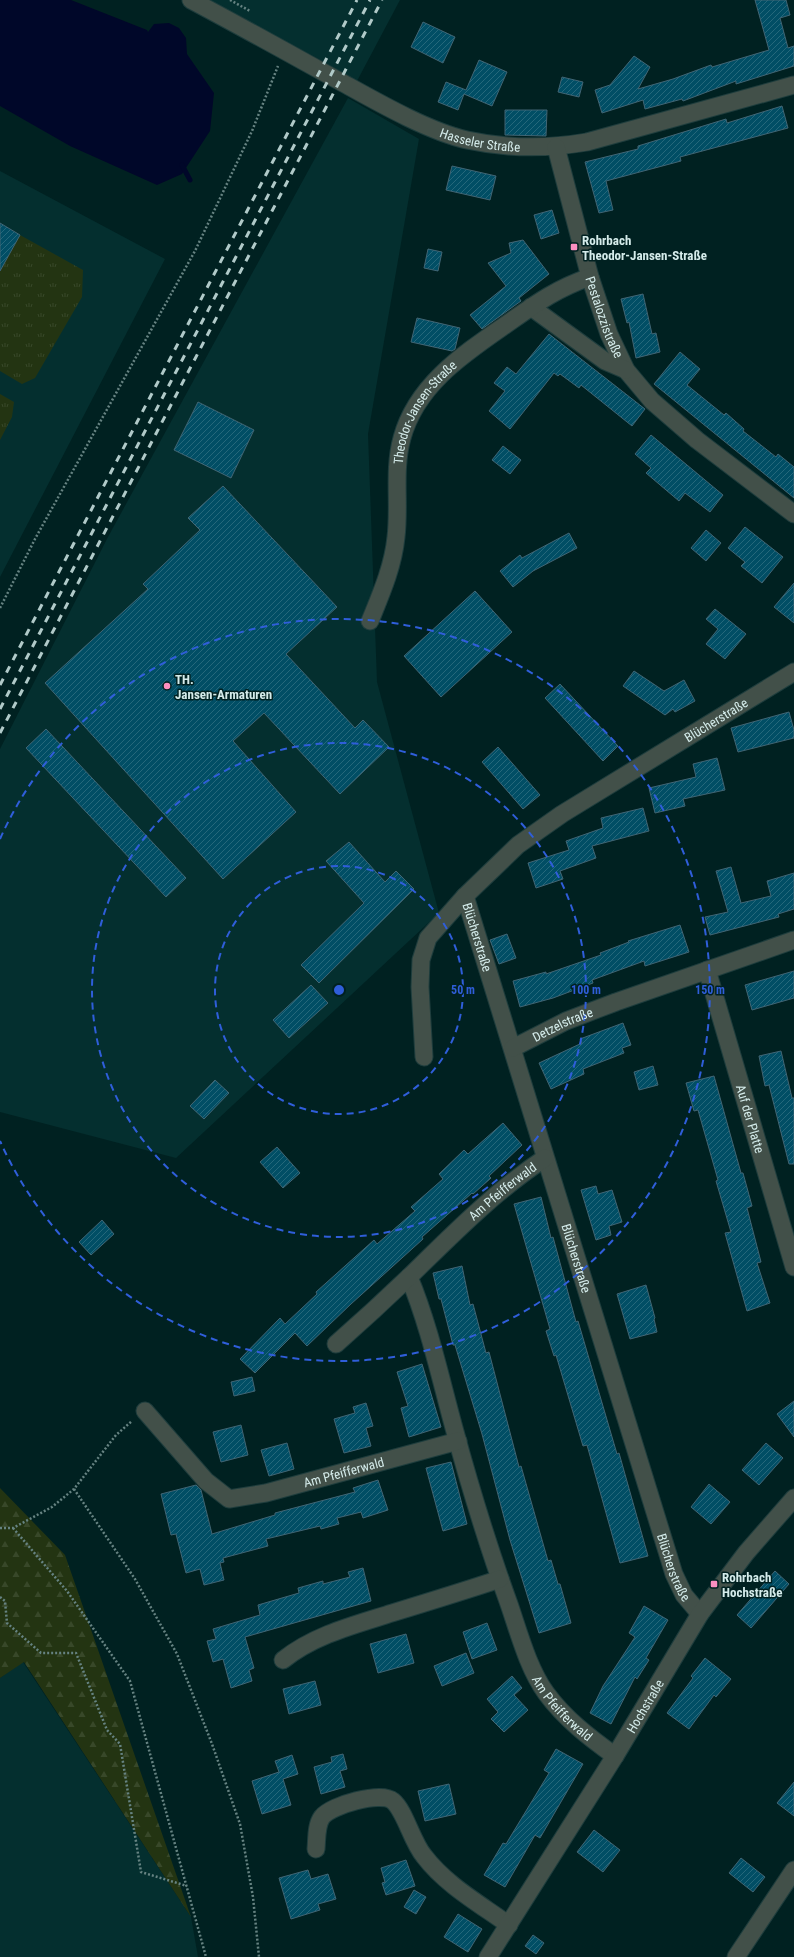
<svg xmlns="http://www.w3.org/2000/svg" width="794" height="1957" font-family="'Roboto Condensed',sans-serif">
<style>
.built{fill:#042f2f}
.grass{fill:url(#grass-tufts)}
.forest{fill:url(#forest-firs)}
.water{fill:#000729}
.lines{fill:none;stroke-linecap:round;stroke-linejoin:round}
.stream{stroke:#000729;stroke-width:5}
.building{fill:url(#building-hatch);stroke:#416574}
.minor-casing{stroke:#1e3d3d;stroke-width:19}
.path{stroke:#668382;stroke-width:2.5;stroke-dasharray:2 2;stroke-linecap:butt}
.minor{stroke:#425049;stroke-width:17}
.rail{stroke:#b1cac9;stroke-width:3;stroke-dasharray:7 7;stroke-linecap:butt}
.ring{fill:none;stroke:#2f5eda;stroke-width:2;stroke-dasharray:7 5}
.poi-dot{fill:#fc8fc1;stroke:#002121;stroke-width:1.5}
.labels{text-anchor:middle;stroke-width:3;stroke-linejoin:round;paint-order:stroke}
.street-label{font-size:13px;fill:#d5eceb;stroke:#002121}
.poi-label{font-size:13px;font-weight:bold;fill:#d5eceb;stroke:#002121;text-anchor:start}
.centre{fill:#2f5eda;stroke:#002121;stroke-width:2}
.ring-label{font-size:12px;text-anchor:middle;font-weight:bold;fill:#2f5eda;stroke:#002121;stroke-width:3;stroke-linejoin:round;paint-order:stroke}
</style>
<defs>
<pattern id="grass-tufts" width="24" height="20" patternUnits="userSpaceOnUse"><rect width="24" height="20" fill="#233412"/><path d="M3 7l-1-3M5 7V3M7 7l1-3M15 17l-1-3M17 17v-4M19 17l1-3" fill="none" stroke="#384829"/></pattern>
<pattern id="forest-firs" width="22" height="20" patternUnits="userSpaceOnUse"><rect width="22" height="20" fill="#233412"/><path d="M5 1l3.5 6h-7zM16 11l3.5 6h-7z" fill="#384829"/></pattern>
<pattern id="building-hatch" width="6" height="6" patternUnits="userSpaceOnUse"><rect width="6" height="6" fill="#014e65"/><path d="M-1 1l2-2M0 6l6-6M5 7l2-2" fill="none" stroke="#25687b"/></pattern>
</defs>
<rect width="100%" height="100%" fill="#002121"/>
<path class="built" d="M 207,0 L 400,0 L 357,81 L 317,58 Z
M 348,98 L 419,139 L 368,434 L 377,682 L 439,913 L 176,1158 L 0,1112 L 0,749 L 108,537 Z
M 0,171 L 165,259 L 0,577 Z
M 23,1662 L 191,1917 L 198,1957 L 0,1957 L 0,1678 Z"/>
<path class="grass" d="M 20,235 L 83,270 L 82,297 L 35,378 L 22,384 L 0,371 L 0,271 Z
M 0,394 L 14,402 L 12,417 L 0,440 Z"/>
<path class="forest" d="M 0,1488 L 65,1555 L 191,1917 L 24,1662 L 0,1678 Z"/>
<path class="water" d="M 0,0 L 71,0 L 147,30 L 148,32 L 154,24 L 169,23 L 179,28 L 186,38 L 187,54 L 214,93 L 210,131 L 182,174 L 157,185 L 70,146 L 0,106 Z"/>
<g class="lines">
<path class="stream" d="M 182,165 L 190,180"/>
</g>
<path class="building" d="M 755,0 L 786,0 L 790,15 L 780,18 L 788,48 L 794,46 L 794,66 L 736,84 L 736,81 L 683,101 L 682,99 L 645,109 L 643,100 L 602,113 L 595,90 L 610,85 L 634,56 L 650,67 L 638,89 L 673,79 L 711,65 L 712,67 L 769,50 Z
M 423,22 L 455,37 L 443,63 L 411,47 Z
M 479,60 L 507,72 L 492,106 L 464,94 L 458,110 L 438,102 L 446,82 L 466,90 Z
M 562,77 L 583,82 L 579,97 L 558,92 Z
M 782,106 L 788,128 L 680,157 L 681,161 L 606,181 L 613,210 L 599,213 L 585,162 L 638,149 L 638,146 L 726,119 L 727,123 Z
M 505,110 L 547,110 L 546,136 L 505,135 Z
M 452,166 L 496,176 L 490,200 L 446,190 Z
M 552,210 L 559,233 L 541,239 L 534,215 Z
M 0,223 L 20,235 L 0,271 Z
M 523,240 L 549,274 L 519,298 L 521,301 L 482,329 L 470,315 L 506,286 L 488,263 L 511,253 L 509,243 Z
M 428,249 L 442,252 L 438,271 L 424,268 Z
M 643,294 L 652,334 L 656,333 L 660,352 L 636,358 L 629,322 L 627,323 L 621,299 Z
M 417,318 L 460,328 L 455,349 L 452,351 L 411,342 Z
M 549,334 L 645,409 L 632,426 L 581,385 L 579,388 L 560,374 L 558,376 L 554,373 L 510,429 L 489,411 L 505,391 L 494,383 L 507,367 L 516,374 Z
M 680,352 L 700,369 L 687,385 L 724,415 L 726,413 L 744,429 L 743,431 L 776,457 L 778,454 L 794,467 L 794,498 L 654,384 Z
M 198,402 L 254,430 L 231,478 L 174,450 Z
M 651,435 L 723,495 L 710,512 L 685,493 L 679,501 L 646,473 L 651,468 L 635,454 Z
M 503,446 L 521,460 L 510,474 L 492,460 Z
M 223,486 L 337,607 L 286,654 L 355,728 L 363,720 L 389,747 L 340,794 L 264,713 L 233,741 L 296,812 L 223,879 L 45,683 L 148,589 L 143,584 L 200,530 L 188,518 Z
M 745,527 L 783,557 L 762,583 L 741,566 L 745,562 L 728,548 Z
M 706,530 L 721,543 L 706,561 L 691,548 Z
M 569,533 L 577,548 L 533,571 L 513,587 L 500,571 L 520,555 L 522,558 Z
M 794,583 L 794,623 L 774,607 Z
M 475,591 L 512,632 L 441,697 L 404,656 Z
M 715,609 L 746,634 L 725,659 L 706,644 L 718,629 L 706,619 Z
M 634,671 L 664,691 L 684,680 L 695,701 L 675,712 L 673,709 L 665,715 L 623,686 Z
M 560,684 L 618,746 L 603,761 L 545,698 Z
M 789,712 L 794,730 L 794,738 L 738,752 L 731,728 Z
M 46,729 L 186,878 L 166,897 L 26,748 Z
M 498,747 L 540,795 L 523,809 L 482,762 Z
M 717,758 L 725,790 L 683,799 L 685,806 L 655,813 L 649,788 L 696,777 L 693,764 Z
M 643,808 L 649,831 L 592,846 L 596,858 L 560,871 L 563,879 L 536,888 L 528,863 L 569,850 L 566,841 L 603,828 L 601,818 Z
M 349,842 L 385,882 L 396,871 L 414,889 L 319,983 L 301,965 L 364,903 L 326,861 Z
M 731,867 L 741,903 L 771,896 L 767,881 L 794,873 L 794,909 L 778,914 L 779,917 L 710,935 L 705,917 L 728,912 L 716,871 Z
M 680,925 L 689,952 L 645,966 L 644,961 L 592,980 L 593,983 L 553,998 L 520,1007 L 513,981 L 546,972 L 546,974 L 601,955 L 600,953 L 629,942 L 628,941 Z
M 507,934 L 516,958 L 499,964 L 490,940 Z
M 794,971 L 794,998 L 752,1010 L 745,985 Z
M 311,985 L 328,1003 L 289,1038 L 273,1020 Z
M 623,1023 L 631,1045 L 622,1048 L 624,1053 L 583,1069 L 584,1074 L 551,1089 L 539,1063 L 582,1043 L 580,1039 Z
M 781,1051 L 792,1098 L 794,1098 L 794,1164 L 789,1164 L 769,1085 L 765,1086 L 759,1056 Z
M 653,1066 L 658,1085 L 639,1090 L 634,1072 Z
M 714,1076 L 741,1173 L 743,1173 L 752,1206 L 747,1208 L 761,1262 L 757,1263 L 770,1303 L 747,1311 L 725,1233 L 731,1232 L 716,1181 L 718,1180 L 698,1110 L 694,1111 L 686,1083 Z
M 215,1080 L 229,1093 L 204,1119 L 190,1106 Z
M 503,1123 L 522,1145 L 489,1176 L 491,1178 L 473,1194 L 472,1193 L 422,1237 L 423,1239 L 351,1304 L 307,1346 L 295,1333 L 255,1373 L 240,1359 L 280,1318 L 285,1324 L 317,1294 L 316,1292 L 374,1240 L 377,1244 L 415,1211 L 411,1207 L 443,1179 L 439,1174 L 464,1150 L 468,1154 Z
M 277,1147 L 300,1173 L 283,1188 L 260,1162 Z
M 596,1186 L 598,1194 L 612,1190 L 622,1222 L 609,1226 L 611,1235 L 596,1240 L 581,1190 Z
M 541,1197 L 551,1238 L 553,1237 L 576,1322 L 578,1321 L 617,1454 L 619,1453 L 648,1556 L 620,1563 L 587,1445 L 583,1446 L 556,1355 L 554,1356 L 546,1331 L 550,1329 L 514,1204 Z
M 102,1220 L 114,1234 L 91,1255 L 79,1242 Z
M 462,1266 L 470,1305 L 473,1304 L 486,1353 L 489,1352 L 519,1467 L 521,1466 L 548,1561 L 551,1560 L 558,1584 L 560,1584 L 571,1623 L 539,1633 L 510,1540 L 482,1434 L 455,1345 L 453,1345 L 441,1299 L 439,1299 L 433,1273 Z
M 646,1285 L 655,1318 L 654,1319 L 657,1332 L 630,1339 L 617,1294 Z
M 422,1364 L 441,1427 L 409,1437 L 401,1408 L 408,1406 L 397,1372 Z
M 252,1377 L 255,1391 L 234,1396 L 231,1382 Z
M 794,1401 L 794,1437 L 777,1414 Z
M 366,1403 L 373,1426 L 366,1428 L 371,1446 L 344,1453 L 334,1419 L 355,1413 L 353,1407 Z
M 241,1425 L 248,1455 L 221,1462 L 213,1432 Z
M 287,1443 L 294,1469 L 269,1476 L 261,1450 Z
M 766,1443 L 783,1458 L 759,1485 L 742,1470 Z
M 451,1462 L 467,1524 L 443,1531 L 426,1468 Z
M 378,1480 L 388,1510 L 363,1518 L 361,1512 L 337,1518 L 339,1524 L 321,1529 L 320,1526 L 266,1539 L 268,1546 L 223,1558 L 224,1562 L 220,1563 L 224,1580 L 204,1585 L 200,1569 L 186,1573 L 176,1534 L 171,1535 L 161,1494 L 196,1485 L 201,1490 L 212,1534 L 275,1515 L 275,1513 L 355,1492 L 353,1488 Z
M 709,1484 L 730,1502 L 711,1524 L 691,1507 Z
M 363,1568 L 371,1601 L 245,1637 L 254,1668 L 249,1670 L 252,1681 L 231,1688 L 223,1659 L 213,1662 L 207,1641 L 216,1639 L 213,1629 L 260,1615 L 258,1605 L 299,1593 L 298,1588 L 323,1581 L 323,1584 L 350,1577 L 348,1572 Z
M 775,1571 L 789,1584 L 751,1628 L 737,1615 Z
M 644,1606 L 668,1620 L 646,1658 L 649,1660 L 637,1679 L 635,1677 L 611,1724 L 590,1713 L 603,1686 L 635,1637 L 629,1633 Z
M 487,1623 L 497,1650 L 472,1659 L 463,1632 Z
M 406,1634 L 414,1663 L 378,1673 L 370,1644 Z
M 466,1653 L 474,1673 L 442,1686 L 434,1666 Z
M 705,1658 L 731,1679 L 716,1697 L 714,1695 L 689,1729 L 667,1713 L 693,1678 L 691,1676 Z
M 512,1676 L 522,1688 L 514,1695 L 528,1710 L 504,1732 L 491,1719 L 498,1712 L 487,1699 Z
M 315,1681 L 321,1705 L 289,1714 L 283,1689 Z
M 556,1749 L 583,1764 L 540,1838 L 535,1835 L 505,1887 L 484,1875 L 503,1843 L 506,1844 L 549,1773 L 544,1770 Z
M 343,1754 L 347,1769 L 340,1771 L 345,1787 L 321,1794 L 314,1767 L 332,1762 L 331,1757 Z
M 292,1755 L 298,1774 L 283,1779 L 291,1805 L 262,1814 L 252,1781 L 279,1772 L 275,1761 Z
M 794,1782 L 794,1816 L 777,1803 Z
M 449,1784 L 456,1814 L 425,1821 L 418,1791 Z
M 594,1830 L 620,1850 L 603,1872 L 577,1852 Z
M 741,1858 L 765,1877 L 753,1892 L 729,1873 Z
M 406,1860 L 415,1886 L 386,1895 L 382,1883 L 385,1882 L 381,1868 Z
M 308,1870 L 311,1879 L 328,1874 L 336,1899 L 318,1904 L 320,1910 L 291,1919 L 279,1878 Z
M 414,1890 L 426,1897 L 416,1914 L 404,1907 Z
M 458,1914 L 482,1929 L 468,1952 L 444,1937 Z
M 533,1935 L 544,1943 L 536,1954 L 525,1946 Z"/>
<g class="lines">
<defs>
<g id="minor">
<path id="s1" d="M 191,0 C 242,27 292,55 343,83 C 379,103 428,131 467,140 C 508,149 546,149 587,142 L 794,85"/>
<path id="s2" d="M 556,147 L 590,277 L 609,334 L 626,370 L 652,401 L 697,440 L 794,514"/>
<path d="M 531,307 L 605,361 L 626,370"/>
<path id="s3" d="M 370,621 C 381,594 393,567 396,537 C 400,504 393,470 402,438 C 416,386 462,355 504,326 C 534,305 555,289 590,277"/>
<path id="s4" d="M 465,896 L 674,1574 L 684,1595 L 700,1614"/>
<path id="s5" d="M 707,970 L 794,1267"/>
<path id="s6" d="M 513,1048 L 566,1021 L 616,1002 L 794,940"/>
<path id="s7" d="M 424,1057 L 420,987 L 421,960 L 428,938 L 465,896 L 518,845 L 562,814 L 794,672"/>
<path id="s8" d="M 409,1277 C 429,1325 440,1377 454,1428 C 470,1487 488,1546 509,1604 C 519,1633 528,1668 546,1693 C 565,1719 590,1738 615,1756"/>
<path id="s9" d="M 336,1344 C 361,1322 386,1299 410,1276 C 453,1234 494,1192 545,1158"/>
<path id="s10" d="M 145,1411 L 206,1481 L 229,1499 L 266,1493 L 458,1441"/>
<path d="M 283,1660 C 314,1635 354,1625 392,1613 C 428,1602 464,1591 500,1579"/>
<path d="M 316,1849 C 317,1839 316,1825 322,1817 C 331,1805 381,1791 393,1801 C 405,1811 412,1842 424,1856 C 446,1885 480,1904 509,1925"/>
<path id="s11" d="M 488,1957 L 615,1756 L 700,1614 L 746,1553 L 794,1498"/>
<path d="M 736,1957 L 794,1870"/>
</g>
</defs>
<use href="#minor" class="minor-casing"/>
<path class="path" d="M 230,0 L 250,11
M 0,608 L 35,539 L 195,251 L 252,131 L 278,66
M 74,1489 L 135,1579 L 177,1654 L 212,1744 L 240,1824 L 253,1897 L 259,1957
M 0,1528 L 13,1528 L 52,1507 L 74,1489 L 116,1435 L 132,1421
M 13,1528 L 67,1591 L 130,1681 L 206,1957
M 0,1597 L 5,1601 L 7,1623 L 41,1653 L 76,1653 L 107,1730 L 120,1744 L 141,1872 L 187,1886"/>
<use href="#minor" class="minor"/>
<path class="rail" d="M 0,685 L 357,0
M 0,709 L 370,0
M 0,733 L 382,0"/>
</g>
<g class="ring">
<circle cx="339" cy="990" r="124"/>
<circle cx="339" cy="990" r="247"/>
<path d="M0 839A371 371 0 1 1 0 1141"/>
</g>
<g class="poi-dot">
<rect x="570" y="243" width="8" height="8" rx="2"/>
<circle cx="167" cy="686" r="4"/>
<rect x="710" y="1580" width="8" height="8" rx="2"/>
</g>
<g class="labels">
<g class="street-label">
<text dy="5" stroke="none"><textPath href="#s1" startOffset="323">Hasseler Straße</textPath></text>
<text dy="5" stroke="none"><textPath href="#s2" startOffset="177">Pestalozzistraße</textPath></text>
<text dy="5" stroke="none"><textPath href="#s3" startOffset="221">Theodor-Jansen-Straße</textPath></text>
<text dy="5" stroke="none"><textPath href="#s7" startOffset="484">Blücherstraße</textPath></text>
<text dy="5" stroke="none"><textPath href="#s4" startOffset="43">Blücherstraße</textPath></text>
<text dy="5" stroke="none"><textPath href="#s6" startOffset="55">Detzelstraße</textPath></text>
<text dy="5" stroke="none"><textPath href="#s5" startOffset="155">Auf der Platte</textPath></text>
<text dy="5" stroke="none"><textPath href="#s9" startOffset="226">Am Pfeifferwald</textPath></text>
<text dy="5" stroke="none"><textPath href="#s4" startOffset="379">Blücherstraße</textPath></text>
<text dy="5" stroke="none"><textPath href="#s10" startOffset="240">Am Pfeifferwald</textPath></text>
<text dy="5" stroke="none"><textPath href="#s4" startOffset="703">Blücherstraße</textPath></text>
<text dy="5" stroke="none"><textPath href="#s8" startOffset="461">Am Pfeifferwald</textPath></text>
<text dy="5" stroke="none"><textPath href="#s11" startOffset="296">Hochstraße</textPath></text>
</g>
<g class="poi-label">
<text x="582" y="245">Rohrbach<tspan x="582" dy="15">Theodor-Jansen-Straße</tspan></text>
<text x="175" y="684">TH.<tspan x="175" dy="15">Jansen-Armaturen</tspan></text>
<text x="722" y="1582">Rohrbach<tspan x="722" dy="15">Hochstraße</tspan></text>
</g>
</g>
<circle cx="339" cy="990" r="6" class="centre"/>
<g class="ring-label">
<text x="463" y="994">50 m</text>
<text x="586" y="994">100 m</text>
<text x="710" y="994">150 m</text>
</g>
</svg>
